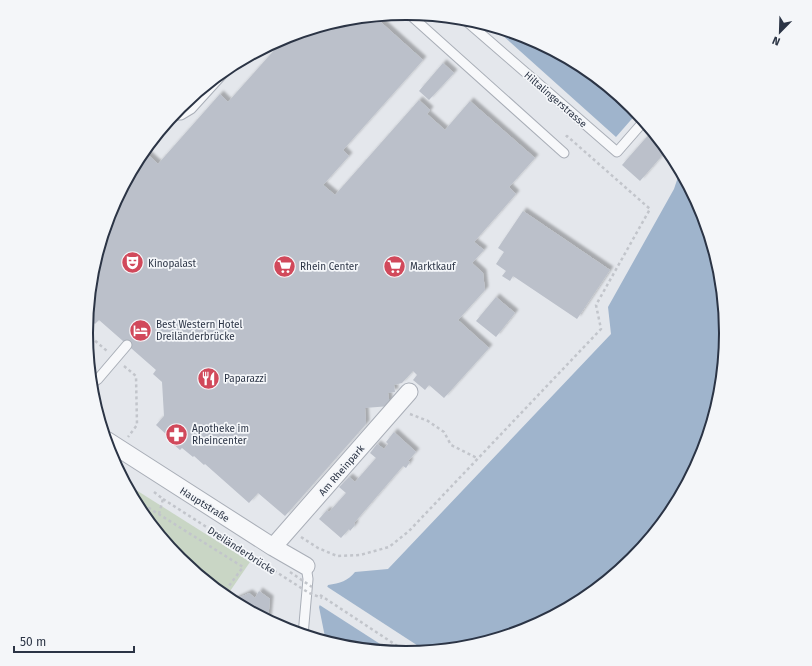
<svg xmlns="http://www.w3.org/2000/svg" width="812" height="666" font-family="'Fira Sans',sans-serif">
<style>
.green{fill:#c9d6c5}
.water{fill:#9fb4cc}
.pier{fill:#e4e7ec}
.building{fill:#bbc0ca;filter:url(#shadow)}
.lines{fill:none;stroke-linecap:round;stroke-linejoin:round}
.service-casing{stroke:#a9aeb7;stroke-width:11}
.minor-casing{stroke:#a9aeb7;stroke-width:19}
.path{stroke:#c2c5cb;stroke-width:2.5;stroke-dasharray:3 3;stroke-linecap:butt}
.service{stroke:#f7f8fa;stroke-width:9}
.minor{stroke:#f7f8fa;stroke-width:17}
.path-bridge{stroke:#c2c5cb;stroke-width:2.5;stroke-dasharray:3 3;stroke-linecap:butt}
.labels{text-anchor:middle;stroke-width:3.5;stroke-linejoin:round;paint-order:stroke}
.street-label{font-size:10px;fill:#2b3445;stroke:#f4f6f9}
.poi-label{font-size:10px;fill:#2b3445;stroke:#f4f6f9;text-anchor:start}
.rim{fill:none;stroke:#2b3445;stroke-width:2}
</style>
<defs>
<filter id="shadow"><feDropShadow dx="3.5" dy="-3.5" stdDeviation="1" flood-color="#0004"/></filter>
</defs>
<rect width="100%" height="100%" fill="#e4e7ec"/>
<path class="green" d="M 125,483 L 250,562 L 226,597 L 180,559 L 140,511 Z"/>
<path class="water" d="M 492,26 L 529,37 L 584,67 L 632,107 L 637,113 L 616,137 Z
M 680,171 L 702,211 L 720,271 L 726,333 L 720,396 L 702,456 L 672,511 L 632,559 L 584,599 L 528,629 L 468,647 L 406,653 L 343,647 L 323,641 L 325,637 L 319,607 L 328,585 C 340,583 348,581 355,572 L 388,569 L 611,334 L 608,307 L 674,189 Z"/>
<path class="pier" d="M 326,586 L 426,651 L 406,653 L 391,651 L 318,604 Z"/>
<path class="building" d="M 374,16 L 423,60 L 343,150 L 349,156 L 323,185 L 335,195 L 419,100 L 430,110 L 427,114 L 445,130 L 470,101 L 535,158 L 509,187 L 516,194 L 474,242 L 484,250 L 472,263 L 483,273 L 485,290 L 458,320 L 489,348 L 444,398 L 429,385 L 425,390 L 413,380 L 417,375 L 413,371 L 402,383 L 394,385 L 395,392 L 388,393 L 390,406 L 365,408 L 366,424 L 285,516 L 258,493 L 249,503 L 205,464 L 204,465 L 194,456 L 193,457 L 182,448 L 180,450 L 165,437 L 167,435 L 156,425 L 164,416 L 162,382 L 153,374 L 156,370 L 99,320 L 95,324 L 88,317 L 92,270 L 110,210 L 144,151 L 158,164 L 220,94 L 228,102 L 286,37 L 344,19 Z
M 443,63 L 454,73 L 429,100 L 419,91 Z
M 652,131 L 667,150 L 640,181 L 622,165 Z
M 523,211 L 610,270 L 577,319 L 513,276 L 510,281 L 502,276 L 506,271 L 496,264 L 504,252 L 498,248 Z
M 496,297 L 515,313 L 496,337 L 476,321 Z
M 394,432 L 416,452 L 408,461 L 410,462 L 406,468 L 403,466 L 354,523 L 355,525 L 350,531 L 349,529 L 341,538 L 319,519 L 327,510 L 329,512 L 346,493 L 339,487 L 349,477 L 355,482 L 376,458 L 370,453 L 377,444 L 384,449 L 388,444 L 386,442 Z
M 259,591 L 270,599 L 268,620 L 232,601 L 249,593 L 255,598 Z"/>
<g class="lines">
<defs>
<path id="service" d="M 408,13 L 564,153
M 464,19 L 617,152 L 644,121
M 173,115 L 181,115 L 191,109 L 230,66
M 91,384 L 98,379 L 127,345
M 303,635 L 308,579 L 306,566"/>
<path id="minor" d="M 106,440 L 273,547 L 306,566
M 273,547 L 409,392"/>
</defs>
<use href="#service" class="service-casing"/>
<use href="#minor" class="minor-casing"/>
<path class="path" d="M 285,37 L 285,38
M 86,333 L 107,351
M 124,366 L 136,376 L 137,425 L 128,437
M 410,414 L 428,421 L 444,432 L 451,445 L 477,458
M 127,487 L 129,475
M 154,492 L 163,499 L 159,514
M 133,498 L 243,567 L 223,594
M 301,537 L 318,548 L 337,556 L 360,555 L 389,547 L 409,531 L 601,329 L 596,305 L 650,209 L 567,136 L 564,139
M 320,595 L 408,653"/>
<use href="#service" class="service"/>
<use href="#minor" class="minor"/>
<path class="path-bridge" d="M 163,499 L 309,593 L 322,598
M 290,572 L 312,587"/>
</g>
<defs>
<symbol id="theatre-disc" viewBox="-11 -11 22 22"><circle r="9.5" fill="#d1495b" stroke="#f4f6f9"/><path d="M-5-5.5Q0-4 5-5.5V0Q5 5 0 6Q-5 5-5 0ZM-3.3-2.5H-1v1.5H-3.3ZM1-2.5H3.3v1.5H1ZM-2.8 1Q0 5.5 2.8 1Z" fill="#fff"/></symbol>
<symbol id="supermarket-disc" viewBox="-11 -11 22 22"><circle r="9.5" fill="#d1495b" stroke="#f4f6f9"/><path d="M-6-5.5h2.5l.6 2H6L4.5 2H-2.5L-4.4-4H-6ZM-1.5 3.2a1.3 1.3 0 1 0 .1 0ZM3 3.2a1.3 1.3 0 1 0 .1 0Z" fill="#fff"/></symbol>
<symbol id="hotel-disc" viewBox="-11 -11 22 22"><circle r="9.5" fill="#d1495b" stroke="#f4f6f9"/><path d="M-6-4.5h1.5V1H6V5H4.5V3h-9V5H-6ZM-4 0a1.8 1.8 0 1 1 3.6 0ZM.5 0V-2.5h3Q6-2.5 6 0Z" fill="#fff"/></symbol>
<symbol id="restaurant-disc" viewBox="-11 -11 22 22"><circle r="9.5" fill="#d1495b" stroke="#f4f6f9"/><path d="M-5-6h1v4h1v-4h1v4h1v-4h1v5L-1.5 .5V6h-2V.5L-5-1ZM5-6V6H3V1.5H1.5Q1.5-4 5-6Z" fill="#fff"/></symbol>
<symbol id="pharmacy-disc" viewBox="-11 -11 22 22"><circle r="9.5" fill="#d1495b" stroke="#f4f6f9"/><path d="M-2-6h4v4h4v4h-4v4h-4v-4h-4v-4h4Z" fill="#fff"/></symbol>
</defs>
<g fill-rule="evenodd">
<use href="#theatre-disc" x="120" y="250" width="25" height="25"/>
<use href="#supermarket-disc" x="272" y="254" width="25" height="25"/>
<use href="#supermarket-disc" x="382" y="254" width="25" height="25"/>
<use href="#hotel-disc" x="128" y="318" width="25" height="25"/>
<use href="#restaurant-disc" x="196" y="366" width="25" height="25"/>
<use href="#pharmacy-disc" x="164" y="422" width="25" height="25"/>
</g>
<g class="labels">
<g class="street-label">
<text transform="translate(556 99) rotate(41)" y="4">Hiltalingerstrasse</text>
<text transform="translate(341 470) rotate(-49)" y="4">Am Rheinpark</text>
<text transform="translate(205 504) rotate(32)" y="4">Hauptstraße</text>
<text transform="translate(242 550) rotate(33)" y="4">Dreiländerbrücke</text>
</g>
<g class="poi-label">
<text x="148" y="267">Kinopalast</text>
<text x="300" y="270">Rhein Center</text>
<text x="410" y="270">Marktkauf</text>
<text x="156" y="328">Best Western Hotel<tspan x="156" dy="12">Dreiländerbrücke</tspan></text>
<text x="224" y="382">Paparazzi</text>
<text x="192" y="432">Apotheke im<tspan x="192" dy="12">Rheincenter</tspan></text>
</g>
</g>
<path d="M0 0H812V666H0ZM93 333a313 313 0 1 1 626 0a313 313 0 1 1-626 0Z" fill="#f4f6f9" fill-rule="evenodd"/>
<path class="rim" d="M93 333a313 313 0 1 1 626 0a313 313 0 1 1-626 0Z"/>
<g transform="translate(780 32) rotate(203)" stroke="#f4f6f9" stroke-width="3" paint-order="stroke">
<path d="M0-3L7 15L0 10L-7 15Z" fill="#2b3445"/>
<text y="-6" font-size="11" font-weight="bold" text-anchor="middle" fill="#2b3445">N</text>
</g>
<path d="M14 646v6h120v-6" fill="none" stroke="#2b3445" stroke-width="2"/>
<text x="20" y="646" font-size="12" fill="#2b3445" stroke="#f4f6f9" stroke-width="3" paint-order="stroke">50 m</text>
</svg>
